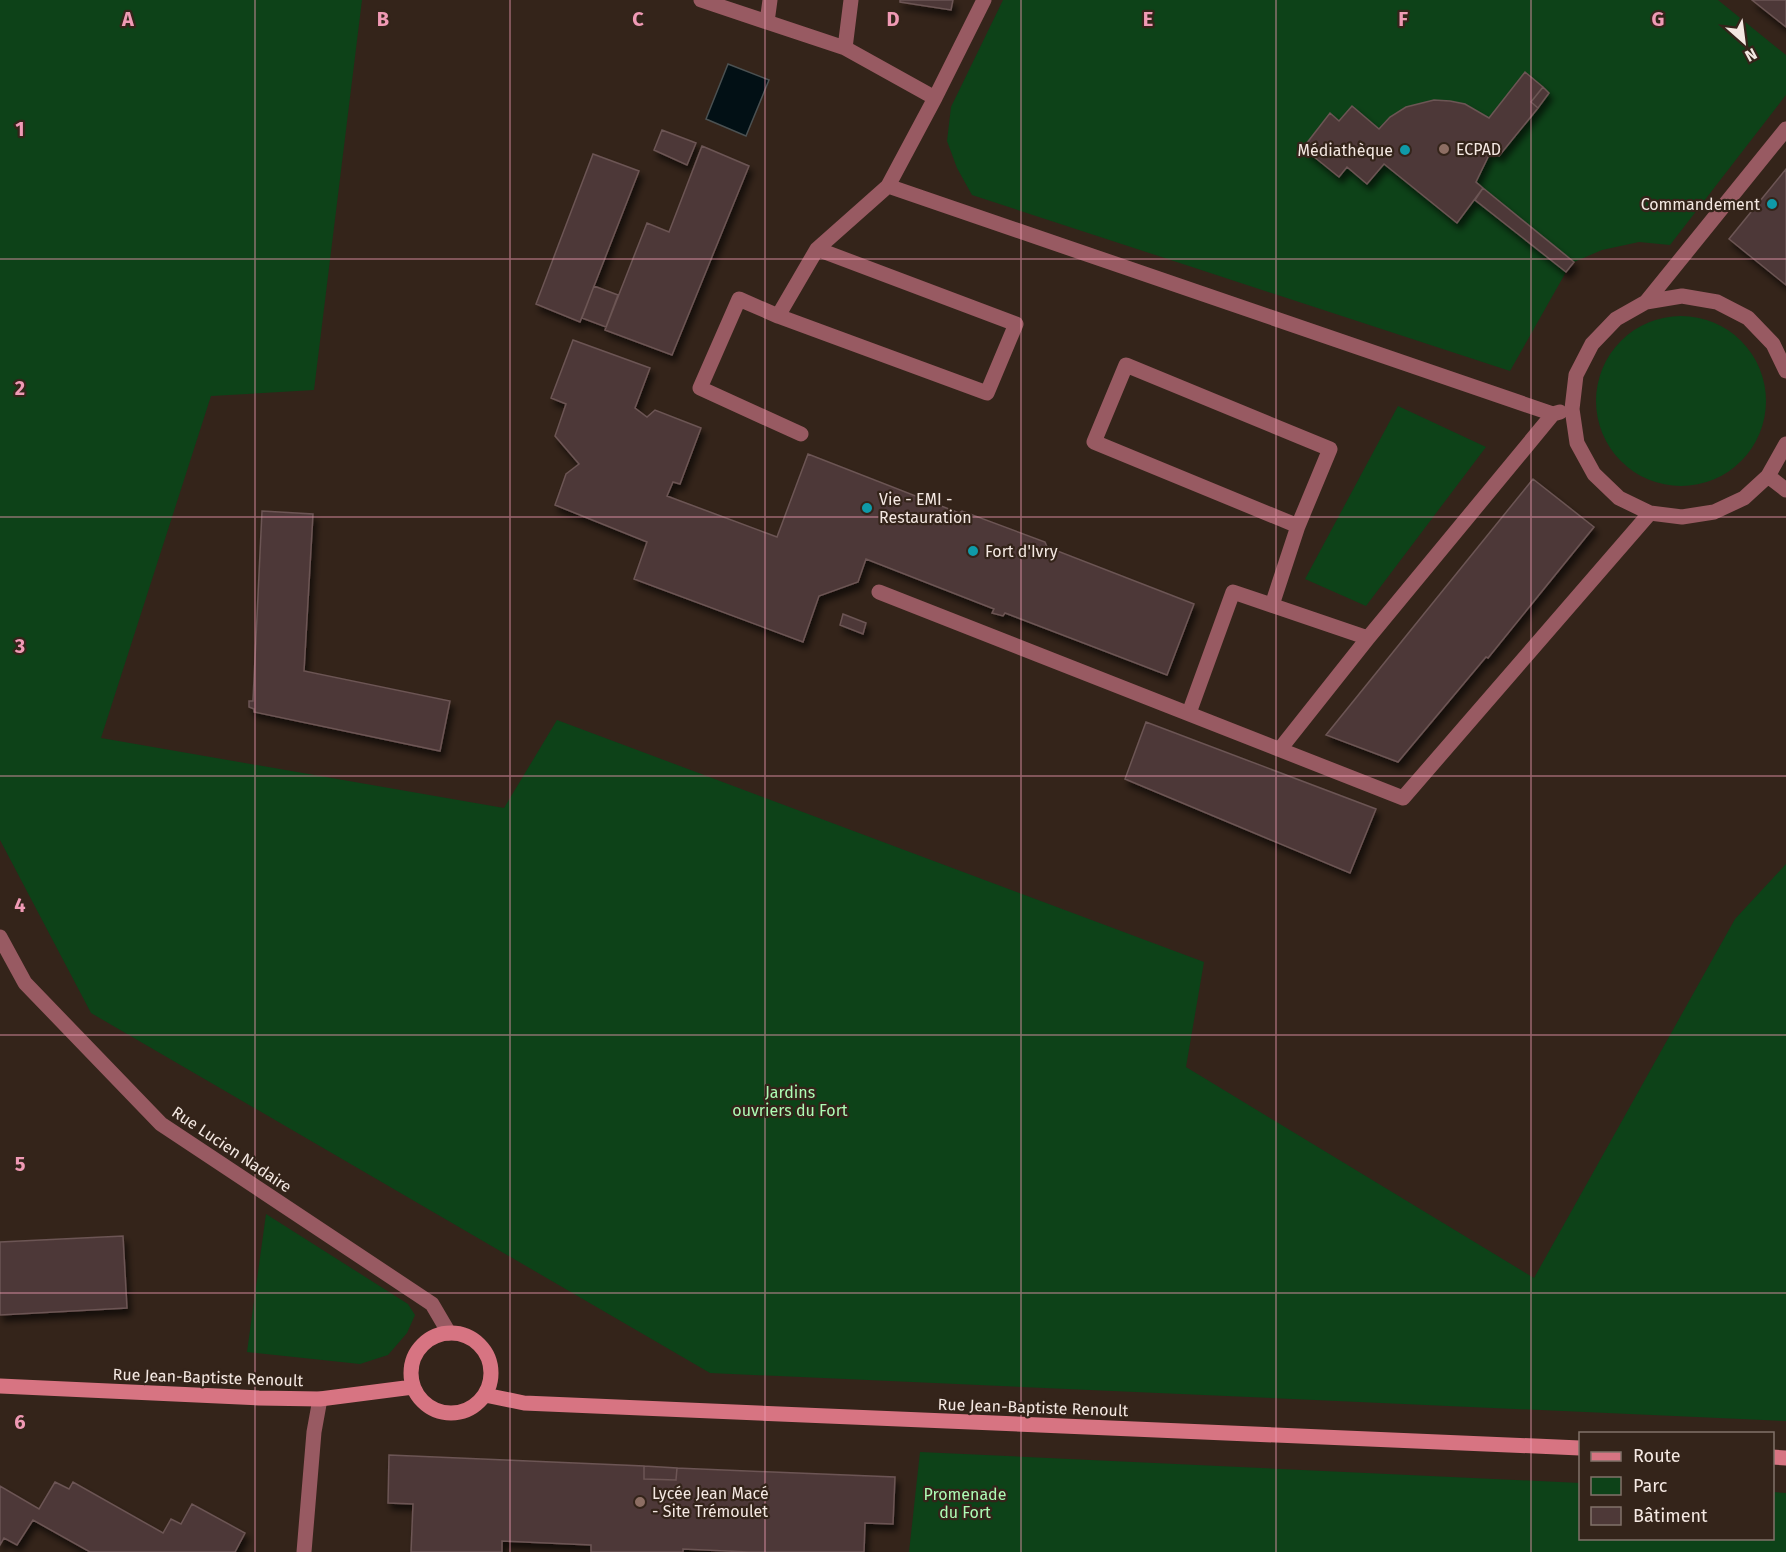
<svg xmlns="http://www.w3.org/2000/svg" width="1786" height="1552" font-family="'Fira Sans',sans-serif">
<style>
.green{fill:#0d4218}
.water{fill:#021015;stroke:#4b5152;stroke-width:1.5}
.building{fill:#4e3938;stroke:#6c5554;stroke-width:1.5;filter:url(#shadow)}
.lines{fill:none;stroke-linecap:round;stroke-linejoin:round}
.lane{stroke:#985a62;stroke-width:15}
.street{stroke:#985a62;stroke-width:15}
.secondary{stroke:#d77482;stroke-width:15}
.grid{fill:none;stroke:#f09ab5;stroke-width:1.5;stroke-opacity:0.55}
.education-dot{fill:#8d6e63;stroke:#34241a;stroke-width:2}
.culture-dot{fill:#0f9aa8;stroke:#34241a;stroke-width:2}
.labels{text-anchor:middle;stroke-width:4.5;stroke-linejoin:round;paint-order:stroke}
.poi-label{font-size:16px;fill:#f4e8e2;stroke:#34241a;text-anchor:start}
.park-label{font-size:16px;fill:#adfbb4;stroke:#34241a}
.street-label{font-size:16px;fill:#f4e8e2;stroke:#34241a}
.grid-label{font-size:20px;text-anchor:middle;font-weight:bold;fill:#f09ab5;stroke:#34241a;stroke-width:4.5;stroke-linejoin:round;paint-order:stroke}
</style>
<defs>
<filter id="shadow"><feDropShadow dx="3.5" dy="6" stdDeviation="3" flood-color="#0009"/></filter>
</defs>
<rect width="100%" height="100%" fill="#34241a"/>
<path class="green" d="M 0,0 L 362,0 L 314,390 L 211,396 L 101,738 L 504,808 L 557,720 L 1204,962 L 1186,1067 L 1534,1278 L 1735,919 L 1786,864 L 1786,1421 L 710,1373 L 91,1013 L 0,840 Z
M 1003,0 L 1718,0 L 1786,55 L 1786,95 L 1670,245 L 1639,242 L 1602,250 L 1574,262 L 1566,272 L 1510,371 L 972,195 L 957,168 L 947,141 L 951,107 Z
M1596 401a85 85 0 1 1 170 0a85 85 0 1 1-170 0Z
M 1398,406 L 1486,447 L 1366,606 L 1305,579 Z
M 266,1214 L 408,1304 L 415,1315 L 407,1333 L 388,1355 L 360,1364 L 247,1352 Z
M 920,1452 L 1580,1483 L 1580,1538 L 1772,1538 L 1773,1492 L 1786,1493 L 1786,1552 L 909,1552 Z"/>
<path class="water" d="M 728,64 L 769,80 L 746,136 L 706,119 Z"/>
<path class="building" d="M 900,0 L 953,0 L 951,10 L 900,2 Z
M 1752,0 L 1786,0 L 1786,27 Z
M 1525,72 L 1543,87 L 1531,102 L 1538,108 L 1499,156 L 1491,151 L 1476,182 L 1483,188 L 1457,223 L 1384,164 L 1367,184 L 1347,167 L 1339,177 L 1303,148 L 1330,113 L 1339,121 L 1352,106 L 1379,129 L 1390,117 L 1406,107 L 1434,100 L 1450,101 L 1465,104 L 1489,118 Z
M 1525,72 L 1543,87 L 1531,102 L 1538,108 L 1499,156 L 1491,151 L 1476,182 L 1483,188 L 1457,223 L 1384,164 L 1367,184 L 1347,167 L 1339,177 L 1303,148 L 1330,113 L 1339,121 L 1352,106 L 1379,129 L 1390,117 L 1406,107 L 1434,100 L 1450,101 L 1465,104 L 1489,118 Z
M 1543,87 L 1549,93 L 1538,108 L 1531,102 Z
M 662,130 L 696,143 L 687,165 L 654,150 Z
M 702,146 L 749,166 L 672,355 L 605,330 L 647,223 L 669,232 Z
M 593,154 L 639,171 L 580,322 L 536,304 Z
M 1786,169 L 1786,285 L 1729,239 Z
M 1483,188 L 1574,262 L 1566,272 L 1475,200 Z
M 594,286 L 618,295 L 606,327 L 582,318 Z
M 573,340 L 650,368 L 635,408 L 647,417 L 655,410 L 701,428 L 680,484 L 673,482 L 667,496 L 777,537 L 808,454 L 959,513 L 962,511 L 1045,542 L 1047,547 L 1194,604 L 1167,675 L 1005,613 L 1003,616 L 992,613 L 994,609 L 866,559 L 858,582 L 819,596 L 803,642 L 634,579 L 647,542 L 555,505 L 566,474 L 579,464 L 555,436 L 566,404 L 551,398 Z
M 1533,479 L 1594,527 L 1488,658 L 1486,657 L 1398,762 L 1326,735 Z
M 262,511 L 313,514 L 304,671 L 450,701 L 440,751 L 254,712 L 254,709 L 249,707 L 249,701 L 253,701 Z
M 843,614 L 866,623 L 863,634 L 840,625 Z
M 1146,722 L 1376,809 L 1350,873 L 1125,779 Z
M 123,1236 L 127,1308 L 0,1315 L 0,1242 Z
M 389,1455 L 644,1466 L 644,1479 L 676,1480 L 677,1468 L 895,1477 L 893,1524 L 865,1523 L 864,1552 L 748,1552 L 683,1549 L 683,1552 L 591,1552 L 591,1545 L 502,1541 L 502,1552 L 411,1552 L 413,1504 L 388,1503 Z
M 644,1466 L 677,1468 L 676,1480 L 644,1479 Z
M 55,1482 L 69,1489 L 73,1482 L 163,1533 L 171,1519 L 181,1524 L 192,1504 L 245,1533 L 235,1552 L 90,1552 L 33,1520 L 17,1545 L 4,1538 L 0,1545 L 0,1486 L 39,1509 Z"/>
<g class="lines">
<path class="lane" d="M 701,0 L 845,48 L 935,98
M 767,22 L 770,0
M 845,48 L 851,0
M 888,186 L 1553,414
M 1646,302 L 1786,129
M 778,316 L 987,393 L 1016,324 L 817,249
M 1786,371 L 1773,344 L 1748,318 L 1717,302 L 1682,296 L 1646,302 L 1616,319 L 1592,344 L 1576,375 L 1572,409 L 1577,443 L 1594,474 L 1619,498 L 1650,513 L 1682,517 L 1714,512 L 1744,498 L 1768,476 L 1786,444
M 801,434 L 700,388 L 739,299 L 778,316 L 817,249 L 888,186 L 935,98 L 984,0
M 1768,476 L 1786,490
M 879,592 L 1403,798 L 1650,513
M 1272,605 L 1298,526 L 1330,449 L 1126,365 L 1094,442 L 1298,526
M 1189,713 L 1233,592 L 1368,638
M 1280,749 L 1368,638 L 1553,414 L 1560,412
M 304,1552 L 314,1432 L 320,1399"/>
<path class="street" d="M 0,937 L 25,983 L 161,1124 L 432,1304 L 449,1333"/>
<path class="secondary" d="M411 1373a40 40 0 1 1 80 0a40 40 0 1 1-80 0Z
M 0,1386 L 259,1398 L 320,1399 L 413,1387
M 485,1395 L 524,1403 L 1580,1448
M 1772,1457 L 1786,1458"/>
</g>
<path class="grid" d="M 255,0 L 255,1552M 510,0 L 510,1552M 765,0 L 765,1552M 1021,0 L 1021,1552M 1276,0 L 1276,1552M 1531,0 L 1531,1552M 0,259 L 1786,259M 0,517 L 1786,517M 0,776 L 1786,776M 0,1035 L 1786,1035M 0,1293 L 1786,1293"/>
<g class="education-dot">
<circle cx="1444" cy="149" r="6"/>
<circle cx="640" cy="1502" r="6"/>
</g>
<g class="culture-dot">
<circle cx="1405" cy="150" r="6"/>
<circle cx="1772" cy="204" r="6"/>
<circle cx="867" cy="508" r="6"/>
<circle cx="973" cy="551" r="6"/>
</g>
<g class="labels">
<g class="poi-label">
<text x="1456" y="155">ECPAD</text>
<text x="1393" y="156" text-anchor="end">Médiathèque</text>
<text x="1760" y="210" text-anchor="end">Commandement</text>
<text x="879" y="505">Vie - EMI -<tspan x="879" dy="18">Restauration</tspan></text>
<text x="985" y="557">Fort d'Ivry</text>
<text x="652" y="1499">Lycée Jean Macé<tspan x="652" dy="18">- Site Trémoulet</tspan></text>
</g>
<g class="park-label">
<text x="790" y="1098">Jardins<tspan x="790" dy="18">ouvriers du Fort</tspan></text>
<text x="965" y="1500">Promenade<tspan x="965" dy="18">du Fort</tspan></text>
</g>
<g class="street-label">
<text transform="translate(232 1149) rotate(34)" y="6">Rue Lucien Nadaire</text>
<text transform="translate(208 1377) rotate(2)" y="6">Rue Jean-Baptiste Renoult</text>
<text transform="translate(1033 1407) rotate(2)" y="6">Rue Jean-Baptiste Renoult</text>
</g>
</g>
<g class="grid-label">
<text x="128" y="26">A</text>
<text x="383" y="26">B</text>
<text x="638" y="26">C</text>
<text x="893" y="26">D</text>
<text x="1148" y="26">E</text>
<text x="1403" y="26">F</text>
<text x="1658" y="26">G</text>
<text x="20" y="136">1</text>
<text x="20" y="395">2</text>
<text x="20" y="653">3</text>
<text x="20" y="912">4</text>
<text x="20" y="1171">5</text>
<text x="20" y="1429">6</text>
</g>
<rect x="1579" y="1432" width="195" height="108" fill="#34241a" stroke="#81726a" stroke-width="1.5"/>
<rect x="1591" y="1452" width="30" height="9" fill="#d77482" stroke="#81726a" stroke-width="1.5"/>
<text x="1633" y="1462" font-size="18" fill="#f4e8e2">Route</text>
<rect x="1591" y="1477" width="30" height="18" fill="#0d4218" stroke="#81726a" stroke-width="1.5"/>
<text x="1633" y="1492" font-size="18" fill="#f4e8e2">Parc</text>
<rect x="1591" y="1507" width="30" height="18" fill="#4e3938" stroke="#81726a" stroke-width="1.5"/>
<text x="1633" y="1522" font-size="18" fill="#f4e8e2">Bâtiment</text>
<g transform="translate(1744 42) rotate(152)" stroke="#34241a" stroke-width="4.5" paint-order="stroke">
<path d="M0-4.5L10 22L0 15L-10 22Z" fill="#f4e8e2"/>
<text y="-9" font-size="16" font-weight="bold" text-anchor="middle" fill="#f4e8e2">N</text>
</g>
</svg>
